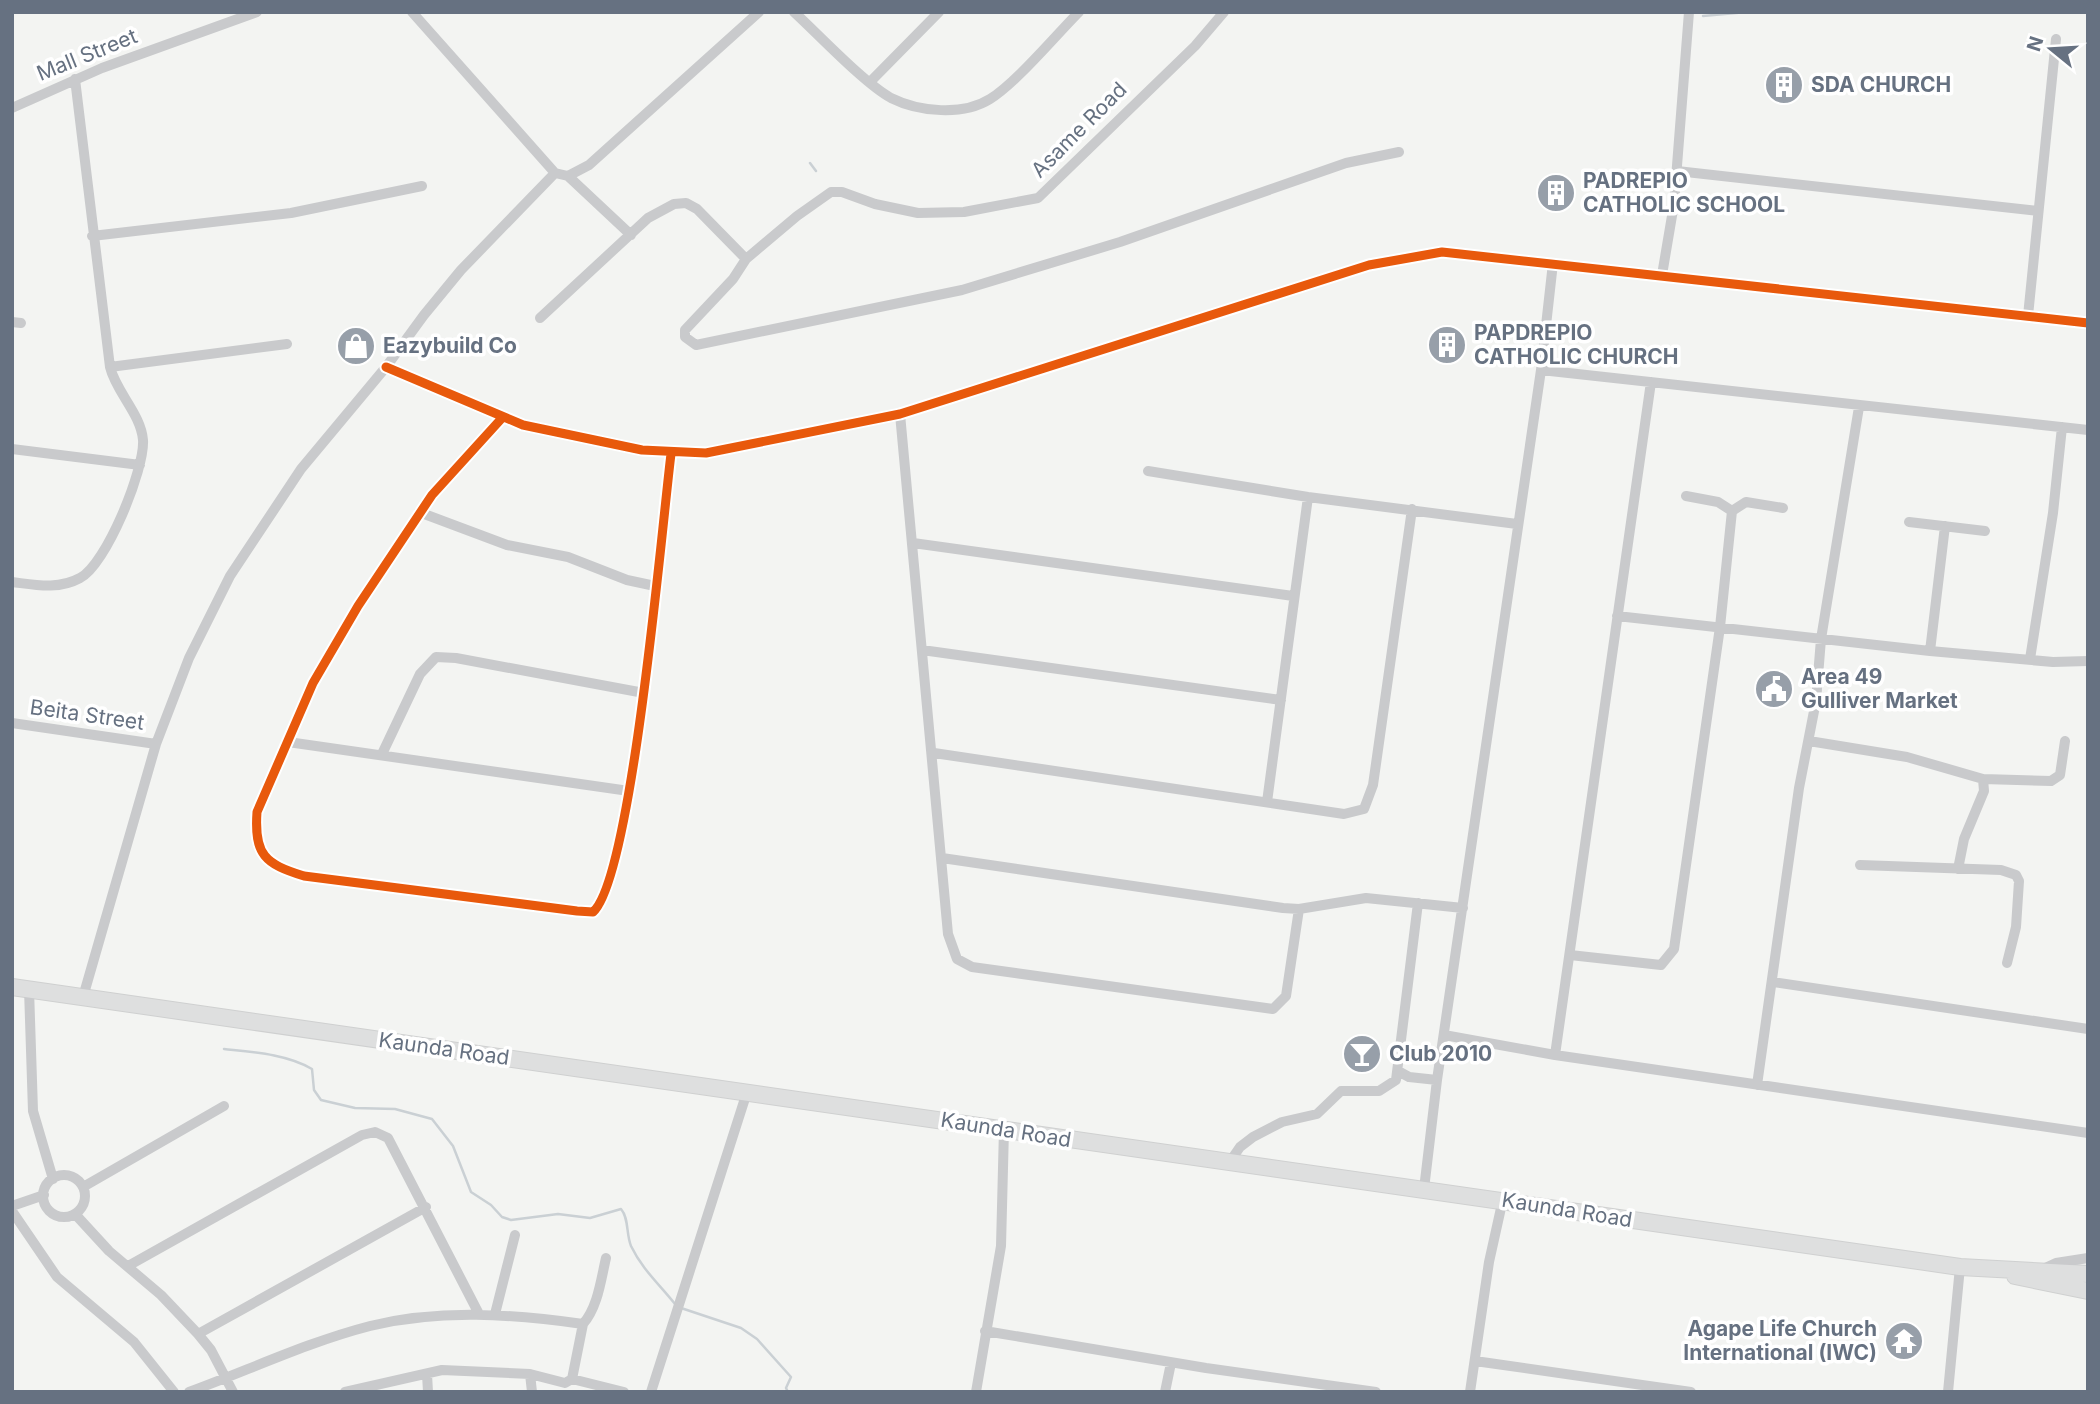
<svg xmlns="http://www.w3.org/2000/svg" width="2100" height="1404" font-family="Inter,sans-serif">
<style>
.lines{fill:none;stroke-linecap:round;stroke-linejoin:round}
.stream{stroke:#cad0d4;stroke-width:2.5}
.secondary-casing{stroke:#cfd0d0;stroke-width:18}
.street{stroke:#c9cacc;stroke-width:10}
.secondary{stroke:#dedfdf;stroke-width:16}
.cycleway-casing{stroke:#fff;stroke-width:13}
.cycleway{stroke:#e8590c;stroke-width:9}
.labels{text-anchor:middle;stroke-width:7;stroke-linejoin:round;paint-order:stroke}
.street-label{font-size:21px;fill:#667181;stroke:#fff}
.poi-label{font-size:21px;font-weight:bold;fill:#667181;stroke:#fff;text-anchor:start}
</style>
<rect width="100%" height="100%" fill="#f3f4f2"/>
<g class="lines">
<path class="stream" d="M 1703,16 L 1747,12
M 810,163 L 816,171
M 224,1049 C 252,1052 287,1054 312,1069 L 314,1090 L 321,1100 L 355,1108 L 395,1109 L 432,1119 L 453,1146 L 471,1192 L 491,1205 L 502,1217 L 511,1220 L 558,1214 L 590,1218 L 621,1209 C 629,1218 626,1234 631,1246 C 642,1269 659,1284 675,1304
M 681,1308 L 741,1328 L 757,1339 L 791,1377 L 786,1388 L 788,1392"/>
<defs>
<path id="secondary" d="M 12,987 L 1960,1267 L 2088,1274
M 2015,1276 L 2088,1291"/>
</defs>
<use href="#secondary" class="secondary-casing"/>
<path class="street" d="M 794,12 C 819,35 864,83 891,98 C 919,112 963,116 990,99 C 1016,83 1056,35 1079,12
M 871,81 L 939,12
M 12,108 L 102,68 L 257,12
M 1677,171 L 2038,211
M 555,173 L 568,176 L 589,165 L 759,12
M 568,176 L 631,235
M 92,236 L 291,213 L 422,186
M 746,259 L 797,216 L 831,192 L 842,192 L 875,204 L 918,213 L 964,212 L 1038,198 L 1195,46 L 1224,12
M 1662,275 L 1674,204 L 1689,12
M 2028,316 L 2056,39
M 540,318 L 648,218 L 674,204 L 686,203 L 697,209 L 746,259 L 733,279 L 685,330 L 685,337 L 696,345 L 962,290 L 1120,242 L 1346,163 L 1399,152
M 12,322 L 21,323
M 110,367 L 287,344
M 386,367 L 523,425 L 642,450 L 706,453 L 900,414 L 1369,265 L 1442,252 L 2088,323
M 1541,370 L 2088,430
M 900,414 L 948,934 L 957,959 L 972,967 L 1273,1009 L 1286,996 L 1299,909
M 502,418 L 432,495 L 358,606 L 313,683 L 257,812 C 254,855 265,864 304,876 L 577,911 L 593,912 C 632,878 662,525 671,454
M 12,449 L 140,465
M 1148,471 L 1308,497 L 1517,524
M 1732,511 L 1746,502 L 1783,508
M 419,512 L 507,545 L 568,557 L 627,580 L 655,586
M 1909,522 L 1985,531
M 913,543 L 1293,596
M 12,582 C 36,585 58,590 80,578 C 106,565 145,469 143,440 C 141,414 116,392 110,367 L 75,79
M 1617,616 L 1930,651 L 2053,662 L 2088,661
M 922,650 L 1281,700
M 1930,651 L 1945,526
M 2030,659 L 2053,513 L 2062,427
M 12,723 L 156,744
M 1809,741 L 1907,757 L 1983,779 L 2051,781 L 2060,775 L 2065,741
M 288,742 L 629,791
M 934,753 L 1344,814 L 1364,809 L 1373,785 L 1412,509
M 382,754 L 420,674 L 436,657 L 456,658 L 644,693
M 1267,802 L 1308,497
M 942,858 L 1283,908 L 1299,909 L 1366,898 L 1463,908
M 1860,865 L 2001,870 L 2016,875 L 2019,881 L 2016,927 L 2007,963
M 1958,869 L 1964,839 L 1984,791 L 1983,779
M 1570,955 L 1661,965 L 1674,949 L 1720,627 L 1732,511 L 1718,502 L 1686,496
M 1773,982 L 2088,1029
M 29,989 L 33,1111 L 53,1179
M 83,997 L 156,744 L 189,658 L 230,576 L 301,469 L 386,367 L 424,315 L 461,270 L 555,173 L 412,12
M 1444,1035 L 1555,1055 L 2088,1133
M 1555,1055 L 1651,382
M 1398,1071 L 1409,1077 L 1437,1080
M 1757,1085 L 1799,788 L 1816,701 L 1821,639 L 1859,407
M 1229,1163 L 1240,1147 L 1253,1137 L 1282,1122 L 1317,1114 L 1341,1091 L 1379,1091 L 1396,1080 L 1418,903
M43 1196a21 21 0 1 1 42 0a21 21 0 1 1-42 0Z
M 83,1187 L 224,1106
M 1424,1189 L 1437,1080 L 1541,370 L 1553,263
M 12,1206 L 44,1195
M 12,1211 L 57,1277 L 134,1342 L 174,1392
M 75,1214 L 109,1251 L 161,1295 L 198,1334 L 211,1350 L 233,1392
M 128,1266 L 362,1135 L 375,1132 L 388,1138 L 479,1314
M 2043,1269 L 2056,1263 L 2088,1258
M 495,1314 L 515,1235
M 985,1331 L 1206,1368 L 1376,1392
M 198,1334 L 426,1207
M 1475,1361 L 1691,1392
M 427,1374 L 428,1392
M 530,1374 L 532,1392
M 572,1379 L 624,1392
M 189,1392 C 249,1370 308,1342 370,1326 C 440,1309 512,1314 583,1324 C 598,1307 601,1279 606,1258
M 345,1392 L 442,1370 L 530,1374 L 565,1383 L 572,1379 L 583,1324
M 651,1392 L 747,1092
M 976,1392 L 1001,1246 L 1004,1129
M 1165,1392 L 1171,1363
M 1470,1392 L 1489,1262 L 1503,1199
M 1948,1392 L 1960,1267"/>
<use href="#secondary" class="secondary"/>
<defs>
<path id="cycleway" d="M 386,367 L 523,425 L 642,450 L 706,453 L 900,414 L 1369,265 L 1442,252 L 2088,323
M 502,418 L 432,495 L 358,606 L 313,683 L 257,812 C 254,855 265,864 304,876 L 577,911 L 593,912 C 632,878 662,525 671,454"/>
</defs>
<use href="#cycleway" class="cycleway-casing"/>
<use href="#cycleway" class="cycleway"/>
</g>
<defs>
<symbol id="building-disc" viewBox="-11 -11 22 22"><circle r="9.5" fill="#979fa9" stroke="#fff"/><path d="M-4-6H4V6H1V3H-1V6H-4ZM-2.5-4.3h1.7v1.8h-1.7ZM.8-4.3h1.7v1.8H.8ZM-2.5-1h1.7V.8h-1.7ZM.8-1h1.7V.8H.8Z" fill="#fff"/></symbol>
<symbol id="shop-disc" viewBox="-11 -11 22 22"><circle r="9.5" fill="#979fa9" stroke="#fff"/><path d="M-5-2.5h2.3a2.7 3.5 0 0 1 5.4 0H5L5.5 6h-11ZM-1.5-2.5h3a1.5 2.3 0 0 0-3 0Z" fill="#fff"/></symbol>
<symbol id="civic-disc" viewBox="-11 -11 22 22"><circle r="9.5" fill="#979fa9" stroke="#fff"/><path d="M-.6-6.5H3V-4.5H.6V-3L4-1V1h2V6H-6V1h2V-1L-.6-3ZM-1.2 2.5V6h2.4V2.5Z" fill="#fff"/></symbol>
<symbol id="bar-disc" viewBox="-11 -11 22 22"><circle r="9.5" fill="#979fa9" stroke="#fff"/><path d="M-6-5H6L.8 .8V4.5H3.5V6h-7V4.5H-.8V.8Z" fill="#fff"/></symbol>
<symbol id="temple-disc" viewBox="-11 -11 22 22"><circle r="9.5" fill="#979fa9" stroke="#fff"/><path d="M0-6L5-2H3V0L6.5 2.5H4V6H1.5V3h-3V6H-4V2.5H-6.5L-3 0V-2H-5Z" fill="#fff"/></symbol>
</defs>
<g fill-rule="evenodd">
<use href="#building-disc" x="1762" y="63" width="44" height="44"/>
<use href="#building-disc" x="1534" y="171" width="44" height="44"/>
<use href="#building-disc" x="1425" y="323" width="44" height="44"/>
<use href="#shop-disc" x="334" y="324" width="44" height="44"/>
<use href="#civic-disc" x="1752" y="667" width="44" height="44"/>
<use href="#bar-disc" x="1340" y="1032" width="44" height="44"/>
<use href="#temple-disc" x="1882" y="1319" width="44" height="44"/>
</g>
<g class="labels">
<g class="street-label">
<text transform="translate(87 55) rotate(-22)" y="7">Mall Street</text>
<text transform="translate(1079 130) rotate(-45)" y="7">Asame Road</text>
<text transform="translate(87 715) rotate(8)" y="7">Beita Street</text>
<text transform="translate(444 1049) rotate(8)" y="7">Kaunda Road</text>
<text transform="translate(1006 1130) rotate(9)" y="7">Kaunda Road</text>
<text transform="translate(1567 1210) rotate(9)" y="7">Kaunda Road</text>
</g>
<g class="poi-label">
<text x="1811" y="92">SDA CHURCH</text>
<text x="1583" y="188">PADREPIO<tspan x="1583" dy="24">CATHOLIC SCHOOL</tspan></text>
<text x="1474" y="340">PAPDREPIO<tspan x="1474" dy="24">CATHOLIC CHURCH</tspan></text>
<text x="383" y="353">Eazybuild Co</text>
<text x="1801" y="684">Area 49<tspan x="1801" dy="24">Gulliver Market</tspan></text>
<text x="1389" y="1061">Club 2010</text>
<text x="1877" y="1336" text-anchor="end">Agape Life Church<tspan x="1877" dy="24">International (IWC)</tspan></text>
</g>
</g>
<rect width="2100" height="1404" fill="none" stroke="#667181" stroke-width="28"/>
<g transform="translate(2051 49) rotate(288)" stroke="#ffffff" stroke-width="5" paint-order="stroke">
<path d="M0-5L12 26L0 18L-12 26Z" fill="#667181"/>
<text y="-10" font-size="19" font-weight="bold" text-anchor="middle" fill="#667181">N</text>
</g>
</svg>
